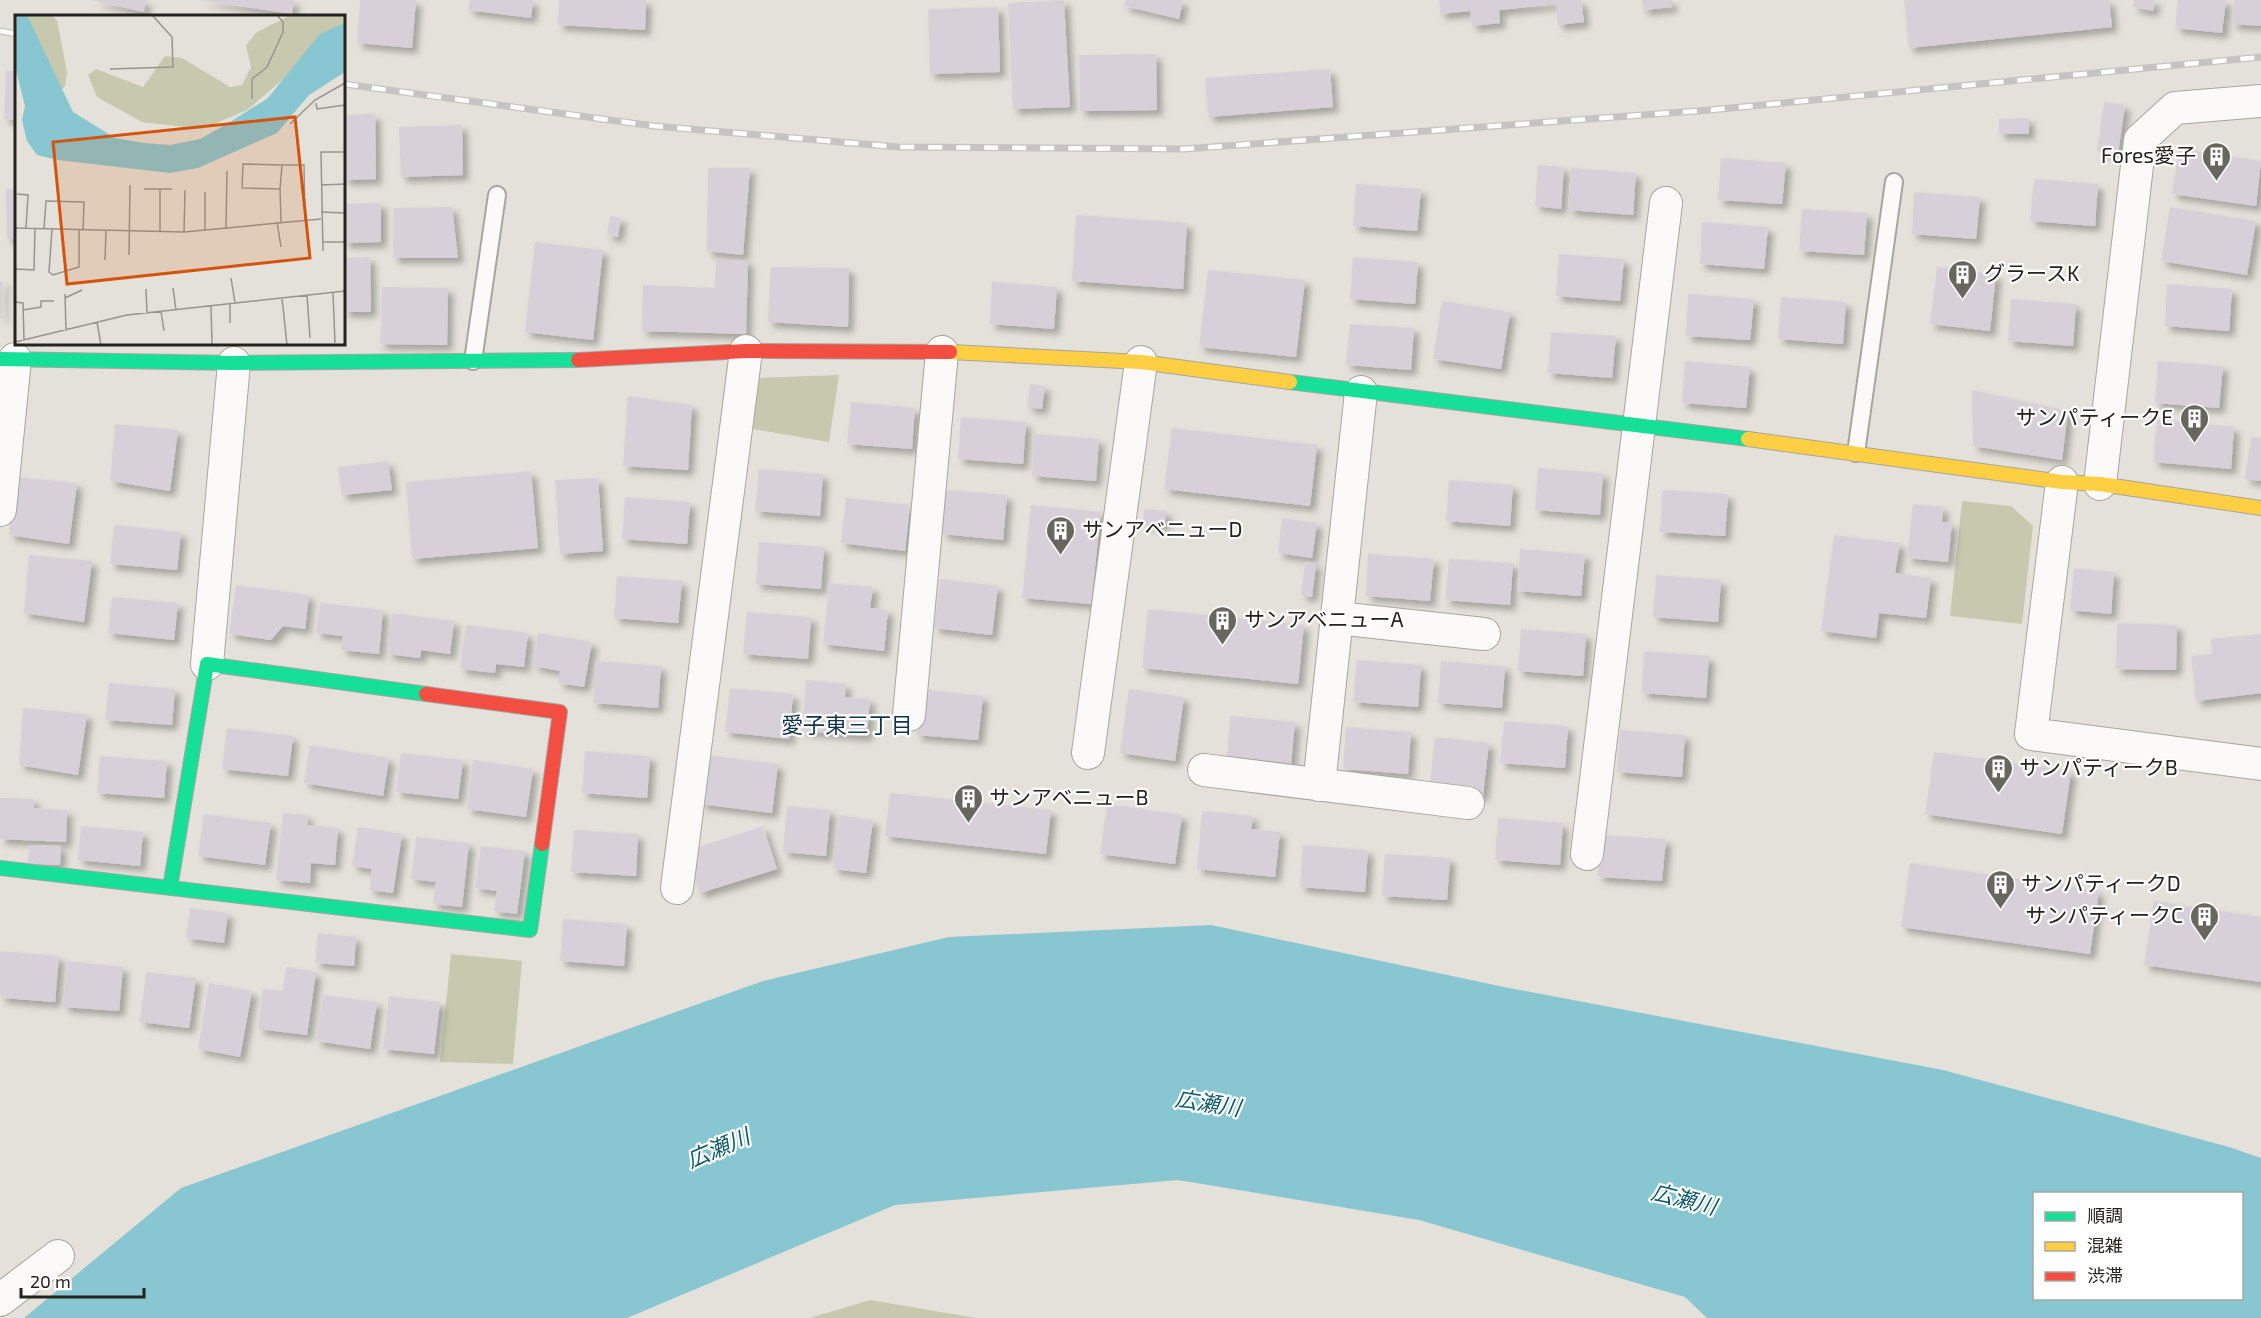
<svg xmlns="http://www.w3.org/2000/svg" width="2261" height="1318" font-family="'Exo 2','Noto Sans JP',sans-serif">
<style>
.green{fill:#c7c9ae}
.water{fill:#88c6d1;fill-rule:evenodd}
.building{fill:#d8d0d8;filter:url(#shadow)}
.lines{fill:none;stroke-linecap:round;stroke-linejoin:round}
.lane-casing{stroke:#a7a59f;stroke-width:20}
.street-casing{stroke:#a7a59f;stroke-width:34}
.fast-casing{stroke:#a7a59f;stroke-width:16}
.slow-casing{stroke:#a7a59f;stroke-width:16}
.jam-casing{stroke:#a7a59f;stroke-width:16}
.lane{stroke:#fbfaf9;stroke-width:16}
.street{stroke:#fbfaf9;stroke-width:32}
.fast{stroke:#16e098;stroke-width:14}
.slow{stroke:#ffcf43;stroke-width:14}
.jam{stroke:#f24e42;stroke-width:14}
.rail-casing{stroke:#c5c4c2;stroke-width:7}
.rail{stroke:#fff;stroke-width:4.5;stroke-dasharray:14;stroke-linecap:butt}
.labels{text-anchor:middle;stroke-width:4.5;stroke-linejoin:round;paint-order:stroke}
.poi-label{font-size:21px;fill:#24231e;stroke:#fff;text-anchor:start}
.neighbourhood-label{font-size:22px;fill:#0f344c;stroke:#fff}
.water-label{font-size:22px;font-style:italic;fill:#115d6b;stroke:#fff}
.inset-road{fill:none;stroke:#97958e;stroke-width:1.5}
.view{fill:#d4540e;fill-opacity:0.15;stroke:#d4540e;stroke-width:3}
.inset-edge{fill:none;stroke:#24231e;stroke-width:3}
</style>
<defs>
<filter id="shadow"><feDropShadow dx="5.5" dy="5.5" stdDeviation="3" flood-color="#0004"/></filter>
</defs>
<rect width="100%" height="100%" fill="#e3e1d9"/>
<path class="green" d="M 839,375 L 829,442 L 753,429 L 757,378 Z
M 1962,501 L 2011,506 L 2033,526 L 2022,624 L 1950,616 Z
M 451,954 L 522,961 L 513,1064 L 440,1062 Z
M 870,1300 L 976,1318 L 810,1318 Z"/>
<path class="water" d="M 1211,925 L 1504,987 L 1943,1070 L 2229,1147 L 2261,1158 L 2261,1318 L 1707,1318 L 1685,1297 L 1419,1220 L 1178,1180 L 895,1205 L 627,1318 L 24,1318 L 181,1188 L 763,981 L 949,937 ZM 2034,1194 L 2242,1194 L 2242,1298 L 2034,1298 Z"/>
<path class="building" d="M 91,0 L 146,0 L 144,12 Z
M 199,0 L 294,0 L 292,14 Z
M 360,0 L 416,0 L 412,48 L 357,43 Z
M 470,0 L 533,0 L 531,18 L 468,10 Z
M 559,0 L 646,0 L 645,30 L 558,25 Z
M 1064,0 L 1070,107 L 1013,109 L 1008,3 Z
M 1125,0 L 1183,0 L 1179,19 L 1124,6 Z
M 1439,0 L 1581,0 L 1584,22 L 1558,25 L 1556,4 L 1499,10 L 1500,23 L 1472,26 L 1470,11 L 1440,14 Z
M 1642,0 L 1672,0 L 1672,7 L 1643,10 Z
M 1904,0 L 2109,0 L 2112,27 L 1909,48 Z
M 2135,0 L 2155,0 L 2153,11 L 2133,7 Z
M 2178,0 L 2226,0 L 2222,33 L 2175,28 Z
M 2234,0 L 2261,0 L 2261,26 L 2232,24 Z
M 998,7 L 1000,72 L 930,74 L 928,9 Z
M 1156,54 L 1157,110 L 1080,111 L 1079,55 Z
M 1330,69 L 1333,107 L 1208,117 L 1205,78 Z
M 6,71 L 16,71 L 16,120 L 4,119 Z
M 2104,102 L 2125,105 L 2118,154 L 2097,151 Z
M 375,114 L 376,179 L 344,180 L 344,115 Z
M 2029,118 L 2029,134 L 1999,134 L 1999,119 Z
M 462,125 L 463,175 L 401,177 L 399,127 Z
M 2179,149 L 2261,161 L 2256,206 L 2172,194 Z
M 1721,158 L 1786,163 L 1782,204 L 1718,200 Z
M 1538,165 L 1564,167 L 1561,209 L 1535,206 Z
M 708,168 L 750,168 L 743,255 L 707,251 Z
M 1571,168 L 1636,173 L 1633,215 L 1568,210 Z
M 2034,179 L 2098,184 L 2095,226 L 2030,221 Z
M 1356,184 L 1421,189 L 1417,231 L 1353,226 Z
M 6,189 L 16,189 L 16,239 L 7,239 Z
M 1914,192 L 1980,197 L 1976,239 L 1912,234 Z
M 381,203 L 381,242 L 344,243 L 344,204 Z
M 452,207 L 458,258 L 393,258 L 393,208 Z
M 2170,207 L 2256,221 L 2247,275 L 2161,261 Z
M 1802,209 L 1867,213 L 1864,255 L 1799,251 Z
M 1076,215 L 1187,223 L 1183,289 L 1072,281 Z
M 610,216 L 621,218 L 618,237 L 607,235 Z
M 1702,222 L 1768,227 L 1764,269 L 1700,264 Z
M 535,242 L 603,250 L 593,340 L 525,332 Z
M 1559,254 L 1624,259 L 1620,301 L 1556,296 Z
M 370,257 L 371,312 L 344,312 L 344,258 Z
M 1353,257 L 1418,262 L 1415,304 L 1350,299 Z
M 716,260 L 748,260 L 746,334 L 642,331 L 643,285 L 715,288 Z
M 771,267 L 849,268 L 848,327 L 768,322 Z
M 1937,267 L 1996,274 L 1990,331 L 1930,324 Z
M 1208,270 L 1305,280 L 1296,357 L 1199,347 Z
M 0,281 L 3,281 L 2,318 L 0,318 Z
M 992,282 L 1057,287 L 1054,329 L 990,324 Z
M 2167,284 L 2232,289 L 2229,331 L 2165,326 Z
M 382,287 L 448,288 L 447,345 L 380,344 Z
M 1688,294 L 1754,299 L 1750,340 L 1686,336 Z
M 1781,297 L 1846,302 L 1843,344 L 1778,339 Z
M 2011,299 L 2076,304 L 2073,346 L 2008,341 Z
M 1442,301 L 1510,312 L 1501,369 L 1433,359 Z
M 1350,324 L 1414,328 L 1411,370 L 1346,365 Z
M 1551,332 L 1616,336 L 1612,378 L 1548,373 Z
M 1685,361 L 1750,367 L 1746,408 L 1682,403 Z
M 2158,361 L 2223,366 L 2219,408 L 2155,403 Z
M 1030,384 L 1045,386 L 1042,409 L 1027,407 Z
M 1972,390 L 2068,411 L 2062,460 L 1973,446 Z
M 628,396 L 692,405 L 688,470 L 623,466 Z
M 851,402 L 915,408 L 912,449 L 847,444 Z
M 961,417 L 1026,422 L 1023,464 L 958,459 Z
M 2157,419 L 2234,427 L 2231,469 L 2153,462 Z
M 115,424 L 178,430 L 170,491 L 110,481 Z
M 1172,428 L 1317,445 L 1310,506 L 1164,489 Z
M 1034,434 L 1099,439 L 1096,481 L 1032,476 Z
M 2251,437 L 2261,438 L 2261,481 L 2245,479 Z
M 388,461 L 392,490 L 342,495 L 338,467 Z
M 1538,468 L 1603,473 L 1600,515 L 1535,510 Z
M 759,469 L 823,474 L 820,516 L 755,511 Z
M 531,471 L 538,548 L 412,559 L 406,482 Z
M 14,477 L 77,483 L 69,544 L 9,535 Z
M 598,478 L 603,551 L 560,554 L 555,480 Z
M 1449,480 L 1513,485 L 1510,526 L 1446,521 Z
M 946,490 L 1007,495 L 1003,540 L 942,534 Z
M 1663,490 L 1728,494 L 1725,536 L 1660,532 Z
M 625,497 L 690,502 L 687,544 L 622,539 Z
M 846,498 L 910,505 L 905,551 L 841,543 Z
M 1913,504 L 1943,507 L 1942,522 L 1952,523 L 1948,562 L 1907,558 Z
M 1031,505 L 1101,512 L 1091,604 L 1022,598 Z
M 1144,509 L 1166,511 L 1165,525 L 1143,524 Z
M 1282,518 L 1317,523 L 1312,558 L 1278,553 Z
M 114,525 L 181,532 L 177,570 L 110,564 Z
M 1834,535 L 1900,543 L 1895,573 L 1931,578 L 1926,618 L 1879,613 L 1876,638 L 1821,631 Z
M 759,542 L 824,547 L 821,589 L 756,584 Z
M 1520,549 L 1585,554 L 1581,596 L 1517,591 Z
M 1368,554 L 1434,559 L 1430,601 L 1366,596 Z
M 29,555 L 92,561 L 84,622 L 24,613 Z
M 1449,559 L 1513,563 L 1510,605 L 1445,600 Z
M 1305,562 L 1316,563 L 1312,597 L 1301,595 Z
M 2074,568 L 2114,572 L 2111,614 L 2070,610 Z
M 1656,575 L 1721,580 L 1718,622 L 1653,617 Z
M 617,576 L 682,581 L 678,623 L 614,618 Z
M 940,579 L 998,586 L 992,635 L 934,628 Z
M 829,583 L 873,587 L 870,608 L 888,610 L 884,651 L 823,644 Z
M 236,585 L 309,595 L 305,629 L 283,626 L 271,640 L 229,634 Z
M 112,597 L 178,603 L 174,640 L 108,633 Z
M 320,603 L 383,610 L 379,654 L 341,650 L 343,636 L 316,633 Z
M 1148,609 L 1304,625 L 1298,684 L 1142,668 Z
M 747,612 L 811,617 L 808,659 L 743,654 Z
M 392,613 L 454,621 L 450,654 L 421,650 L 420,658 L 387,654 Z
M 2117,623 L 2177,625 L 2176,670 L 2116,669 Z
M 466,625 L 528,633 L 524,667 L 496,664 L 495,673 L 460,669 Z
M 1521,629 L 1586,634 L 1583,676 L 1518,671 Z
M 538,633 L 592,642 L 584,687 L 558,683 L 560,671 L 533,666 Z
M 2261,634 L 2261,693 L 2196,701 L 2191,656 L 2212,654 L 2211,639 Z
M 1644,651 L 1709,656 L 1706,698 L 1642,693 Z
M 1357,660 L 1421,665 L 1418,707 L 1353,702 Z
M 596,661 L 661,666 L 658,708 L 593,703 Z
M 1441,661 L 1505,666 L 1502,708 L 1438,703 Z
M 806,680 L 846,684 L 845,697 L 870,699 L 867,736 L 802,731 Z
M 109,683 L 175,689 L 172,725 L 105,720 Z
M 730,688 L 793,694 L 789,739 L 725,732 Z
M 920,689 L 983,696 L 978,740 L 916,735 Z
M 1129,689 L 1184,697 L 1175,761 L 1120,753 Z
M 23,708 L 87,714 L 78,775 L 19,765 Z
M 1230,716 L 1295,722 L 1291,764 L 1227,758 Z
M 1504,721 L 1568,726 L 1565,768 L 1500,763 Z
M 1346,727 L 1411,732 L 1408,774 L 1343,769 Z
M 227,728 L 293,736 L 288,776 L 222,769 Z
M 1620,730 L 1685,735 L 1682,777 L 1617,772 Z
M 1435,737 L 1489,743 L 1483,796 L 1429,789 Z
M 310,745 L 389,758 L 383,796 L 304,783 Z
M 585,751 L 650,756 L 647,798 L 582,793 Z
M 1934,752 L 2071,771 L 2062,834 L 1925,814 Z
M 401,753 L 463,760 L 458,799 L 396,792 Z
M 706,755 L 778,764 L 772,813 L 700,804 Z
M 100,756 L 167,761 L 164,798 L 97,793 Z
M 473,760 L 533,769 L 526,817 L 467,809 Z
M 890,793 L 1051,810 L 1046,854 L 885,836 Z
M 0,798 L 34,799 L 34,808 L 67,810 L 66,842 L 0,839 Z
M 1107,804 L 1182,815 L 1175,864 L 1100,854 Z
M 787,806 L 830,810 L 826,856 L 783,852 Z
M 1202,811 L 1253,816 L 1251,829 L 1280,832 L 1275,877 L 1197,869 Z
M 283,813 L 308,815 L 307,825 L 338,828 L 335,865 L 311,863 L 310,883 L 276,880 Z
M 204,814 L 271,823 L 265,865 L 198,856 Z
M 839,815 L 873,820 L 866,873 L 833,869 Z
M 1498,818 L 1563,823 L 1560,865 L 1495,860 Z
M 81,826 L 143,832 L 140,866 L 78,860 Z
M 763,826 L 777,869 L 700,893 L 686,851 Z
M 358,827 L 402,834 L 393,893 L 369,890 L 372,869 L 352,866 Z
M 574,830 L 638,834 L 636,876 L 571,872 Z
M 1600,835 L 1666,839 L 1662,881 L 1598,877 Z
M 416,837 L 469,843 L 462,907 L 433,904 L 436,882 L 411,879 Z
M 29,845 L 61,846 L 60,865 L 28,864 Z
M 1303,845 L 1368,850 L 1365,892 L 1300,887 Z
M 481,846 L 525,851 L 517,914 L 494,911 L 497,891 L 475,888 Z
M 1385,854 L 1450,858 L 1447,900 L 1382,896 Z
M 1910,863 L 2099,891 L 2090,954 L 1901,927 Z
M 2154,901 L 2261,917 L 2261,982 L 2144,965 Z
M 190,908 L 228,913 L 224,943 L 186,938 Z
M 563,919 L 627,924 L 624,966 L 560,961 Z
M 318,933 L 356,937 L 354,966 L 315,963 Z
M 0,951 L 59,956 L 55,1002 L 3,998 L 0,995 Z
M 67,961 L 123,967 L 119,1011 L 63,1007 Z
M 286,967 L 316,972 L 307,1035 L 258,1029 L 263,989 L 283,991 Z
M 146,972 L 196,978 L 189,1028 L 140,1022 Z
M 209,983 L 252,991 L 240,1057 L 198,1049 Z
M 323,995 L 377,1002 L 370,1049 L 316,1041 Z
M 389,996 L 440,1002 L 434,1054 L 383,1049 Z"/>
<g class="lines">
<defs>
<path id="lane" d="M 473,361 L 497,195
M 1856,453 L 1894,182"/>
<path id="street" d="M 2062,482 L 2031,734 L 2261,764
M 2100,484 L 2140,140 L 2175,108 L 2261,101
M 0,510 L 15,359
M 1337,618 L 1484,634
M 207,664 L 234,363
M 909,715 L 942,352
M 1088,753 L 1141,362
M 1204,770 L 1468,803
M 1319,785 L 1361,392
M 1587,854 L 1666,203
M 677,888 L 746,351
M 0,1300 L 58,1256"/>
<path id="fast" d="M 0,359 L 234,363 L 578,360
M 1290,382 L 1748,439
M 0,868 L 530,930 L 542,844
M 170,888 L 207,664 L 426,694"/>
<path id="slow" d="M 950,352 L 1141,362 L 1290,382
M 1748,439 L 2062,482 L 2100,484 L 2261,508"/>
<path id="jam" d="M 578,360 L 746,351 L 950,352
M 426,694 L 560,712 L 542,844"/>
</defs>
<use href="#lane" class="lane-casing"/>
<use href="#street" class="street-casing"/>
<use href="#fast" class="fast-casing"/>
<use href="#slow" class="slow-casing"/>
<use href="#jam" class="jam-casing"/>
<use href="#lane" class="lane"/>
<use href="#street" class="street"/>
<use href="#fast" class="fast"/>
<use href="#slow" class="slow"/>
<use href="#jam" class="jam"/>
<defs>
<path id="rail" d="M 0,31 L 16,34
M 344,84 L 654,126 L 898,147 L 1184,149 L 1710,110 L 2261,57"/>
</defs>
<use href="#rail" class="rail-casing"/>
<use href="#rail" class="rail"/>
</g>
<defs>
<symbol id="building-pin" viewBox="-11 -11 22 30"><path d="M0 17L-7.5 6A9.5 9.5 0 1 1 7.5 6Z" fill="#67665f" stroke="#fff"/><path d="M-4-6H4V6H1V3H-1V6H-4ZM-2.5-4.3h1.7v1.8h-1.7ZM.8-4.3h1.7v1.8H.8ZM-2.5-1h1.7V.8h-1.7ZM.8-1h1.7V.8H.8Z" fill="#fff"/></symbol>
</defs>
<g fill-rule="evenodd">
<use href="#building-pin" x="2200" y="140" width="33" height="45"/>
<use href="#building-pin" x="1946" y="258" width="33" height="45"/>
<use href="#building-pin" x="2178" y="402" width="33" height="45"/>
<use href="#building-pin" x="1044" y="514" width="33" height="45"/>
<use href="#building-pin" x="1206" y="604" width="33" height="45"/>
<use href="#building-pin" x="1982" y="752" width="33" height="45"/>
<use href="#building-pin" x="952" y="782" width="33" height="45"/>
<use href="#building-pin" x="1984" y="868" width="33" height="45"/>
<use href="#building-pin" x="2188" y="900" width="33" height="45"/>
</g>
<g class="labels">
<g class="poi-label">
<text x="2196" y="163" text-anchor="end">Fores愛子</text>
<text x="1984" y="281">グラースK</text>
<text x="2173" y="425" text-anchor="end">サンパティークE</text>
<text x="1082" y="537">サンアベニューD</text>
<text x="1244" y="627">サンアベニューA</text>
<text x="2019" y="775">サンパティークB</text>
<text x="989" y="805">サンアベニューB</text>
<text x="2021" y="891">サンパティークD</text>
<text x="2183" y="923" text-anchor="end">サンパティークC</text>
</g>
<g class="neighbourhood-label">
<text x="847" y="733">愛子東三丁目</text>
</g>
<g class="water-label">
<text transform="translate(1208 1103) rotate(9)" y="8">広瀬川</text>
<text transform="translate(718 1148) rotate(-23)" y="8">広瀬川</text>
<text transform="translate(1684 1199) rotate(14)" y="8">広瀬川</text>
</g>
</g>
<g transform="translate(15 15)">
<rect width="330" height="330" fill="#e3e1d9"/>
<path d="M 0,0 L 36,0 L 42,5 L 52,57 L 50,71 L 44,78 L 9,69 L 0,51 ZM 276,0 L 330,0 L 330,12 L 232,95 L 187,114 L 127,107 L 82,82 L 73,60 L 81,54 L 128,72 L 150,41 L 167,43 L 215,72 L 227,70 L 236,52 L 231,30 L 242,17 Z" fill="#c7c9ae"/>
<path d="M 0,0 L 12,0 L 58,97 L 100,123 L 129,128 L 155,130 L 185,124 L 212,109 L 253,83 L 305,19 L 330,8 L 330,57 L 294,80 L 262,118 L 183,153 L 155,158 L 43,145 L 22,140 L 12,126 L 7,105 L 10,91 L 0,51 Z" fill="#88c6d1"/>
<path class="inset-road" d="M 95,54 L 158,52 L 157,22 L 137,0M 237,84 L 237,64 L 252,52 L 268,17 L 268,7 L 262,0M 301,88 L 302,94 L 330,90M 275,109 L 300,85 L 330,68M 267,150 L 265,174 L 227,173 L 228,149 L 267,150 L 289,150 L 290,205M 306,170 L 330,169M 129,174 L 157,174M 265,174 L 266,207M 190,177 L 190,216M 2,179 L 13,180 L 11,213M 306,197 L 330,198M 262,207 L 266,232M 0,213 L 169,217 L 306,204M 29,214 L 31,186 L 69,187 L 68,215M 37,214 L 34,257 L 38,260 L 64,252 L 64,215M 211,214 L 212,156M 145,217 L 145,174M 169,217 L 170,175M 308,227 L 330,227M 308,236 L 306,137 L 330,137M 114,240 L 115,170M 90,245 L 91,216M 0,254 L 19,255 L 20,214M 216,263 L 220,288M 158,273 L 161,295M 131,274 L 132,298M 318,278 L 320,328M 50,279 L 51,315M 292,280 L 295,323M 50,283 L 67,275M 267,283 L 272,330M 0,287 L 8,288 L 9,325M 215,289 L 215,308M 196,291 L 197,330M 8,295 L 26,292 L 26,286 L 39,286M 146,296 L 149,316M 82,307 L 86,330M 0,327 L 112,300 L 330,276"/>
<path class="view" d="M 280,102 L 295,243 L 52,269 L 38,127 Z"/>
<rect width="330" height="330" class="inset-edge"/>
</g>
<rect x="2033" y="1192" width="210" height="108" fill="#ffffff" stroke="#a7a7a5" stroke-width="1.5"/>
<rect x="2045" y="1212" width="30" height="9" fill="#16e098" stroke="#a7a7a5" stroke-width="1.5"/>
<text x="2087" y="1222" font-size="18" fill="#24231e">順調</text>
<rect x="2045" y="1242" width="30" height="9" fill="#ffcf43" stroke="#a7a7a5" stroke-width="1.5"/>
<text x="2087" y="1252" font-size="18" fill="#24231e">混雑</text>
<rect x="2045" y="1272" width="30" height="9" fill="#f24e42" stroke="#a7a7a5" stroke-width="1.5"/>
<text x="2087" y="1282" font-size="18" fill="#24231e">渋滞</text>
<path d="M21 1288v9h123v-9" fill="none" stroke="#24231e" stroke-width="3"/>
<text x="30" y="1288" font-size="18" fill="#24231e" stroke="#ffffff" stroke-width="4.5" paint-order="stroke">20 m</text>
</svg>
